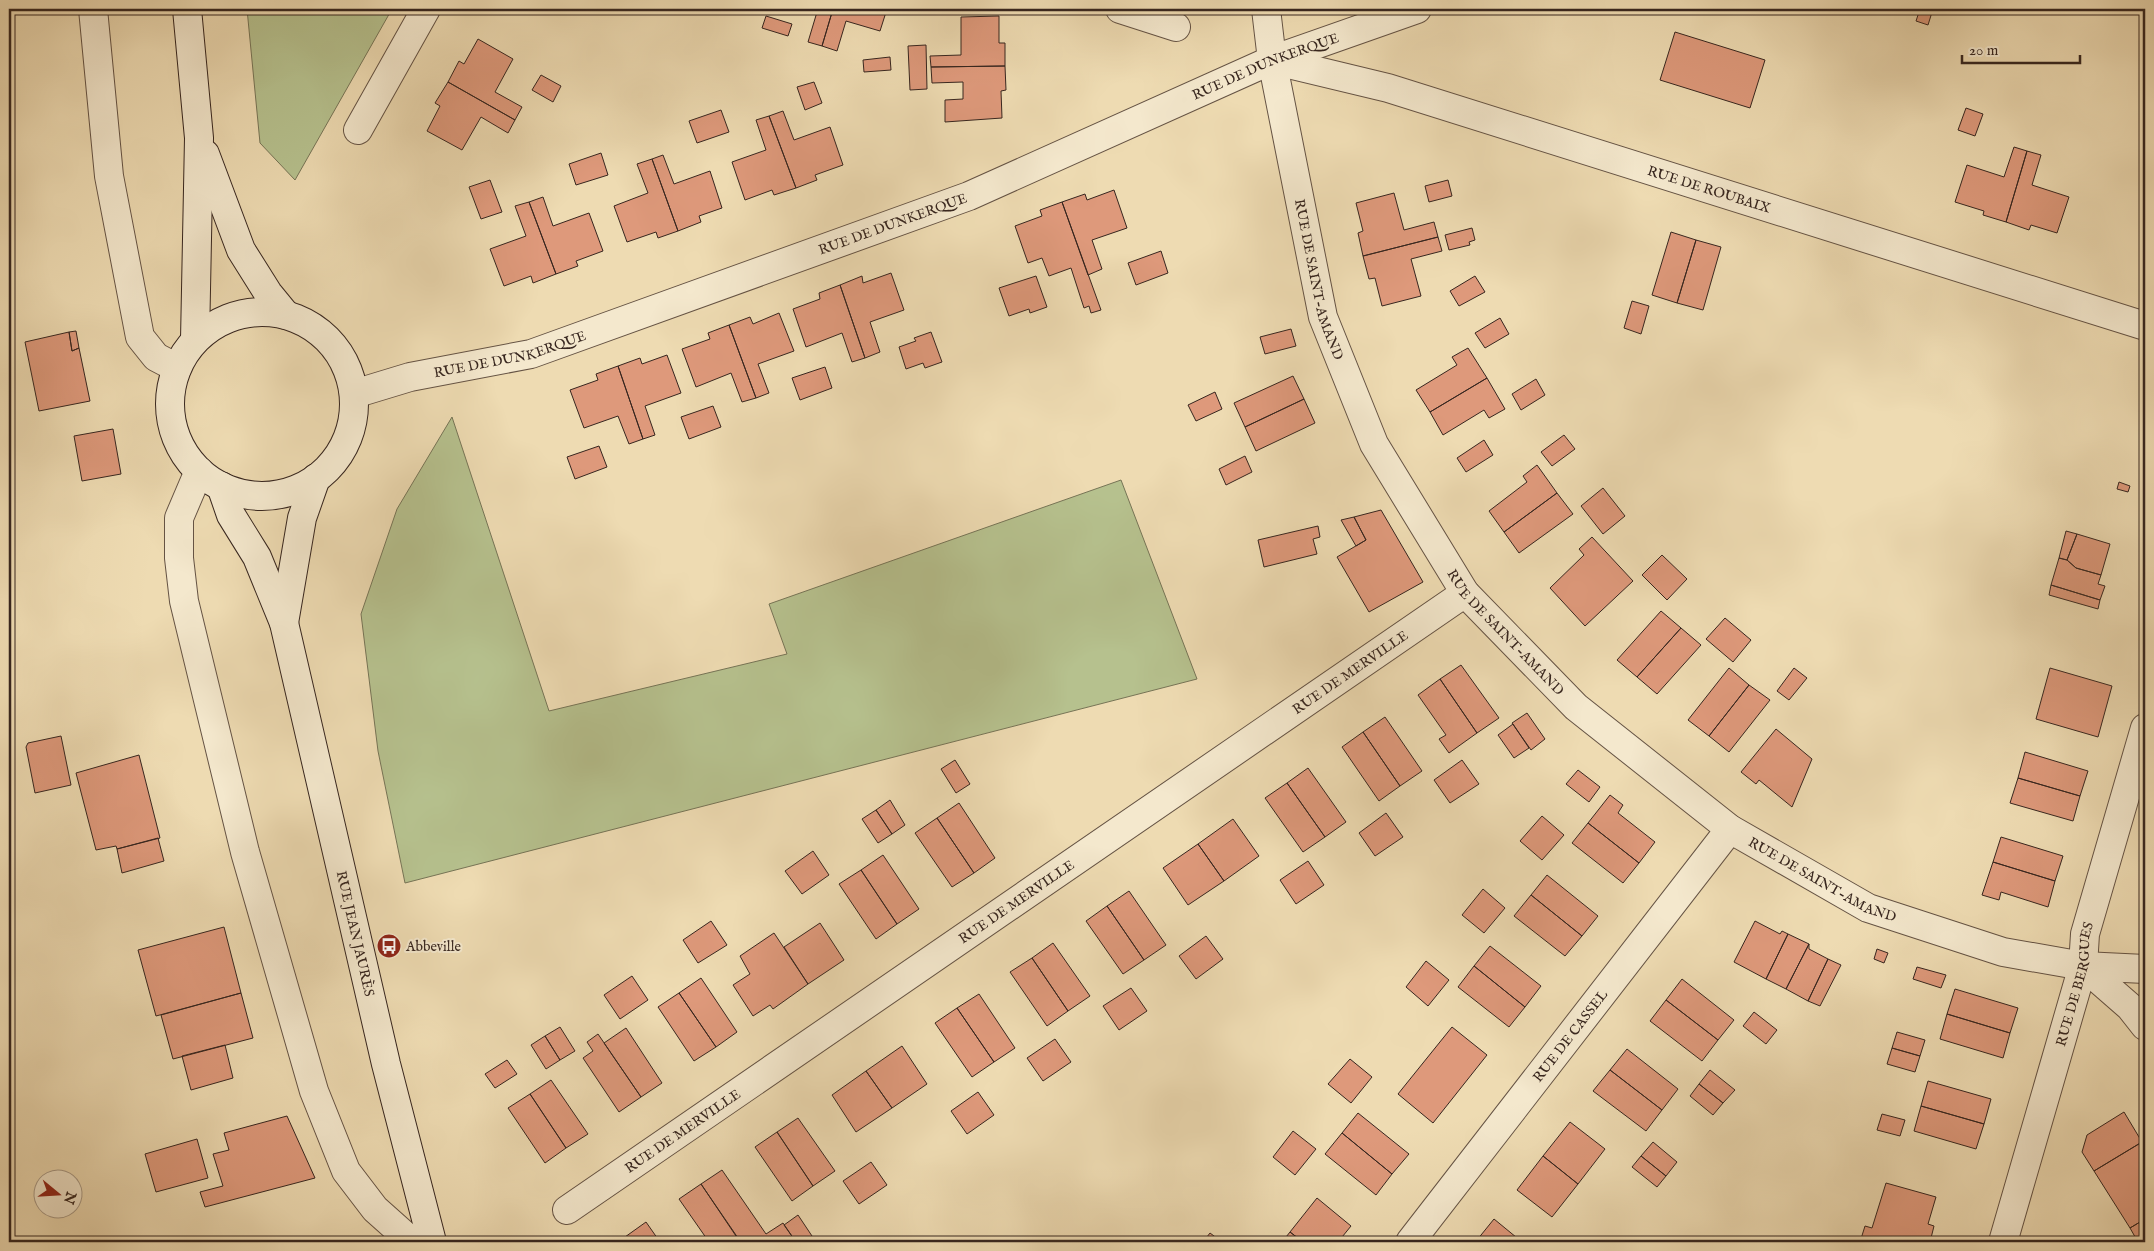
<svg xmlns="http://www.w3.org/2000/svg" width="2154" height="1251" font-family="'IM FELL English',serif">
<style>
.green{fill:#b6c18e;stroke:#767456}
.building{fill:#de997b;stroke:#37261f}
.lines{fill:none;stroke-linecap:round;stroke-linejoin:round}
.minor-casing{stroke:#655344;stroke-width:30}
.tertiary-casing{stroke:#655344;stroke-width:30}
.secondary-casing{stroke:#37261f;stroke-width:30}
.minor{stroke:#f4e8cd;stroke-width:28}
.tertiary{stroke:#f4e8cd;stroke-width:28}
.secondary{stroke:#f4e8cd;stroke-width:28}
.labels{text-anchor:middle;stroke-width:4;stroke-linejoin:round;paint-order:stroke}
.street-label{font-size:14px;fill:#37261f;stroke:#f4e8cd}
.poi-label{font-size:14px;fill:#37261f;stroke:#f4e8cd;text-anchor:start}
</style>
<rect width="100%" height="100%" fill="#eedbb2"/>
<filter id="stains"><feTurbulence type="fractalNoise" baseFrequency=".004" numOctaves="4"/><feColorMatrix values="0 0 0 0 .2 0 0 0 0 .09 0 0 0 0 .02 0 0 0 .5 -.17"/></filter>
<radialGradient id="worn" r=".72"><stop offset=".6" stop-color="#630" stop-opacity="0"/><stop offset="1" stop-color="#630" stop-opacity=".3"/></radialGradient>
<path class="green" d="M 247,9 L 392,9 L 295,180 L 260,143 Z
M 452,417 L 549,711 L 787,654 L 769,604 L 1121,480 L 1197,679 L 405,883 L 378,751 L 361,614 L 397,509 Z"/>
<path class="building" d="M 805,9 L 833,9 L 822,46 L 808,42 L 817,12 Z
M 833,9 L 887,9 L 880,31 L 846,21 L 837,51 L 822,46 Z
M 1920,9 L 1933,9 L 1928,25 L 1916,21 Z
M 766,16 L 792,24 L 788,36 L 762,28 Z
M 999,16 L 999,43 L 1005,43 L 1005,66 L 931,67 L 930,56 L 961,55 L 961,17 Z
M 1675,32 L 1765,60 L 1750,108 L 1660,80 Z
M 478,39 L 513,59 L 495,92 L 522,107 L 515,120 L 448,82 L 459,61 L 464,64 Z
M 926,45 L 927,89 L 910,90 L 908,46 Z
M 890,57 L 891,70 L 864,72 L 863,60 Z
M 1005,66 L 1006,90 L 1001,91 L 1002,118 L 945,122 L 945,100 L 963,99 L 963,82 L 932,83 L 931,67 Z
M 541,75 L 561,86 L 553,102 L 532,90 Z
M 448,82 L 515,120 L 508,133 L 481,117 L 462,150 L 427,131 L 440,106 L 435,103 Z
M 814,82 L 822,103 L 805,110 L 797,87 Z
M 1966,108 L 1983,114 L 1975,136 L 1958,130 Z
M 721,110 L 729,132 L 697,143 L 689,121 Z
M 783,111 L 794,140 L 830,127 L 843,165 L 815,175 L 817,180 L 796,188 L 769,116 Z
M 769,116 L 796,188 L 774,195 L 772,190 L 745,200 L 732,162 L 766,150 L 756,120 Z
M 2014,147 L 2027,151 L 2006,222 L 1983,215 L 1984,211 L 1955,202 L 1967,165 L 2004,177 Z
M 2027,151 L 2041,155 L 2032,185 L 2069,197 L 2057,233 L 2031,225 L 2029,230 L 2006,222 Z
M 601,153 L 608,175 L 576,185 L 569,164 Z
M 663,155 L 674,184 L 710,171 L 722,208 L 699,216 L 701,222 L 678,231 L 652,159 Z
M 652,159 L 678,231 L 658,238 L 656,232 L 627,242 L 614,206 L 648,193 L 637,164 Z
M 490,180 L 502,212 L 481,219 L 469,187 Z
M 1448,180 L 1452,196 L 1429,202 L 1425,186 Z
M 1114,190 L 1127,228 L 1092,240 L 1102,269 L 1088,275 L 1062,202 L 1085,194 L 1087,200 Z
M 1394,193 L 1404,230 L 1434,222 L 1438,237 L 1363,256 L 1358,233 L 1363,231 L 1356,203 Z
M 543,197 L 553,226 L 589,213 L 603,251 L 576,261 L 578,266 L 556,274 L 529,202 Z
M 529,202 L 556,274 L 533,283 L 531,276 L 504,286 L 490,249 L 526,236 L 515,206 Z
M 1062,202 L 1101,310 L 1091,313 L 1089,306 L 1084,308 L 1071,268 L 1049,276 L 1042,258 L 1028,263 L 1015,226 L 1042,216 L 1040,210 Z
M 1472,228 L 1475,240 L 1469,242 L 1470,245 L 1449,250 L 1445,235 Z
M 1671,232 L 1696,240 L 1677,303 L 1652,295 Z
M 1438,237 L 1442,251 L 1411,259 L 1421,296 L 1382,306 L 1375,278 L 1369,279 L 1363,256 Z
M 1696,240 L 1721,247 L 1703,310 L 1677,303 Z
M 1161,251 L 1168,273 L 1136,285 L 1128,263 Z
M 891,273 L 904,310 L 870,322 L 880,352 L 865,358 L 840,285 L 862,276 L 863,283 Z
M 1036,276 L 1047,307 L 1030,313 L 1029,309 L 1009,316 L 999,288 Z
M 1475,276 L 1485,292 L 1459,306 L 1450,291 Z
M 840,285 L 865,358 L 852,362 L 842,333 L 806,347 L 793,309 L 820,299 L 819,293 Z
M 1632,301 L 1649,306 L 1641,334 L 1624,328 Z
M 779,313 L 794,351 L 758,364 L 769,393 L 756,398 L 729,325 L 750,317 L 753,324 Z
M 1500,318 L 1509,334 L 1485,348 L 1475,333 Z
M 729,325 L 756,398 L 742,402 L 731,373 L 696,387 L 682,349 L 710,339 L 708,333 Z
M 1291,329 L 1296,346 L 1265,354 L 1260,337 Z
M 76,331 L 79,348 L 72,351 L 69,332 Z
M 69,332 L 72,351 L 79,348 L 90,401 L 39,411 L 25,342 Z
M 931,332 L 942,362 L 925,368 L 923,363 L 906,369 L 899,347 L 916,341 L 914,338 Z
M 1468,348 L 1487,378 L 1430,412 L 1416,390 L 1457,365 L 1452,357 Z
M 667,355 L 681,393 L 645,406 L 655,435 L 643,439 L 618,366 L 640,358 L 642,364 Z
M 618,366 L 643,439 L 629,444 L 618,416 L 584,428 L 570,390 L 598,380 L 596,374 Z
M 825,367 L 832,388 L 800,400 L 792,378 Z
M 1293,376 L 1304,399 L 1245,427 L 1234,403 Z
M 1487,378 L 1505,409 L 1489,418 L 1484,410 L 1443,435 L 1430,412 Z
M 1536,379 L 1545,395 L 1521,410 L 1512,394 Z
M 1215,392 L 1222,409 L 1196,421 L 1188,405 Z
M 1304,399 L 1315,423 L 1256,451 L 1245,427 Z
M 713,406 L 721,427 L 689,439 L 681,417 Z
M 113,429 L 121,474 L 82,481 L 74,436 Z
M 1564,435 L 1575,449 L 1552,466 L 1541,452 Z
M 1484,440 L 1493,455 L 1466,472 L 1457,458 Z
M 599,446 L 607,467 L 575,479 L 567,457 Z
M 1245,456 L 1252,472 L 1226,485 L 1219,469 Z
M 1537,465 L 1557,493 L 1504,532 L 1489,511 L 1527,482 L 1523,476 Z
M 2119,482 L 2130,486 L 2128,492 L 2117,489 Z
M 1603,488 L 1625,516 L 1603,534 L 1581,506 Z
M 1557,493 L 1573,514 L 1519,553 L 1504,532 Z
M 1381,510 L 1423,582 L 1369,612 L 1337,557 L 1366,540 L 1354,517 Z
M 1354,517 L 1366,540 L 1356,546 L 1341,520 Z
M 1318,526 L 1320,537 L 1313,539 L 1317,554 L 1264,567 L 1258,540 Z
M 2066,531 L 2077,534 L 2067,560 L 2059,558 Z
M 2077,534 L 2110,544 L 2101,575 L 2076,568 L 2067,560 Z
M 1592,537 L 1633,581 L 1585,626 L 1550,588 L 1584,555 L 1579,549 Z
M 1662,555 L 1687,579 L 1667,600 L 1642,575 Z
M 2059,558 L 2067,560 L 2076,568 L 2101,575 L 2098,584 L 2105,586 L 2100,600 L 2051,585 Z
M 2051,585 L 2100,600 L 2098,609 L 2049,595 Z
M 1661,611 L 1681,628 L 1637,677 L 1617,660 Z
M 1725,618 L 1751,640 L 1733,662 L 1706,639 Z
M 1681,628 L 1701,645 L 1657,694 L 1637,677 Z
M 1461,665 L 1499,718 L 1477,733 L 1440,679 Z
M 1729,668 L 1749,685 L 1709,736 L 1688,720 Z
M 1794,668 L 1807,678 L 1789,700 L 1777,691 Z
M 2050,668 L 2112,686 L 2098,737 L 2036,719 Z
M 1440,679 L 1477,733 L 1449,753 L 1439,739 L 1446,735 L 1418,695 Z
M 1749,685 L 1770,700 L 1729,752 L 1709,736 Z
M 1527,713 L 1545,739 L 1531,750 L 1512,723 Z
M 1385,717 L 1422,771 L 1400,786 L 1363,732 Z
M 1513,724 L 1529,748 L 1514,758 L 1498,735 Z
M 1776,729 L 1812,759 L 1792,807 L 1759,780 L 1756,784 L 1741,772 Z
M 1363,732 L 1400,786 L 1379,801 L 1342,747 Z
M 61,736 L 71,785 L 35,793 L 26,747 L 28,743 Z
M 2025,752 L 2088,771 L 2080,796 L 2018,778 Z
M 139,755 L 160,838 L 117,849 L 116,846 L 96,850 L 76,773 Z
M 955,760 L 970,784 L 956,793 L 941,769 Z
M 1462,760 L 1479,784 L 1450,803 L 1434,780 Z
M 1308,768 L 1346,822 L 1325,837 L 1287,783 Z
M 1578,770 L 1600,787 L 1589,802 L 1566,784 Z
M 2018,778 L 2080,796 L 2073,821 L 2010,803 Z
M 1287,783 L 1325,837 L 1303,852 L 1265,798 Z
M 1610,795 L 1623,805 L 1618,813 L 1655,842 L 1639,863 L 1588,823 Z
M 890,800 L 905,825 L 892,834 L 876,810 Z
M 959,803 L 995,858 L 974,873 L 937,818 Z
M 876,810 L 892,834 L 878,843 L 862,819 Z
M 1386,813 L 1403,837 L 1375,856 L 1359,833 Z
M 1542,816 L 1564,835 L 1542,860 L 1520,841 Z
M 937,818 L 974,873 L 952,887 L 915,833 Z
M 1233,819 L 1259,856 L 1224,881 L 1198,844 Z
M 1588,823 L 1639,863 L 1623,883 L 1572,843 Z
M 2001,837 L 2063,856 L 2055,881 L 1993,862 Z
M 158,838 L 164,861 L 122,873 L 117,849 Z
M 1198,844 L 1224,881 L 1188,905 L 1163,868 Z
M 813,851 L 829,875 L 802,894 L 785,871 Z
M 883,855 L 919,909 L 897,924 L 861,870 Z
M 1308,861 L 1324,885 L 1296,904 L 1280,880 Z
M 1993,862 L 2055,881 L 2048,907 L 2001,892 L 1999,900 L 1982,895 Z
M 861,870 L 897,924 L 876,939 L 839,884 Z
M 1547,875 L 1598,916 L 1582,936 L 1531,895 Z
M 1483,889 L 1505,908 L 1484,933 L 1462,915 Z
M 1129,891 L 1166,945 L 1144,960 L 1107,906 Z
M 1531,895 L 1582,936 L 1565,956 L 1514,916 Z
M 1107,906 L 1144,960 L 1123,974 L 1086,921 Z
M 711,921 L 727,945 L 698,963 L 683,940 Z
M 1755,921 L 1780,934 L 1782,931 L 1788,934 L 1766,979 L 1734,962 Z
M 820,923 L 844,960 L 808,984 L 784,947 Z
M 224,927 L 241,993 L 156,1016 L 138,950 Z
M 774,933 L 808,984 L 773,1009 L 770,1005 L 753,1016 L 733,985 L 750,974 L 740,956 Z
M 1788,934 L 1809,944 L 1786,989 L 1766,979 Z
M 1206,936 L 1223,959 L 1196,979 L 1179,956 Z
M 1053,943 L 1090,996 L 1068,1011 L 1032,958 Z
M 1809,944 L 1809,949 L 1828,959 L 1808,1001 L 1786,989 Z
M 1490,946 L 1541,986 L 1525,1007 L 1474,966 Z
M 1877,949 L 1888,953 L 1884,963 L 1874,959 Z
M 1032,958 L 1068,1011 L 1047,1026 L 1010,972 Z
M 1828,959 L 1841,965 L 1820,1006 L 1808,1001 Z
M 1426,961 L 1449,980 L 1428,1006 L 1406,987 Z
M 1474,966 L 1525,1007 L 1509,1027 L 1458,987 Z
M 1917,967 L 1946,975 L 1941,988 L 1913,979 Z
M 632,976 L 648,1000 L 620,1019 L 604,995 Z
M 701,978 L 737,1032 L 716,1047 L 679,993 Z
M 1682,979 L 1734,1020 L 1718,1040 L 1666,1000 Z
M 1131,988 L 1147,1011 L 1119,1030 L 1103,1006 Z
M 1955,989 L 2018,1008 L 2010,1033 L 1947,1014 Z
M 241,993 L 253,1038 L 173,1059 L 161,1015 Z
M 679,993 L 716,1047 L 694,1061 L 658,1007 Z
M 979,994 L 1015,1048 L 994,1062 L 957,1008 Z
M 1666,1000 L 1718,1040 L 1702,1061 L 1650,1021 Z
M 957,1008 L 994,1062 L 972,1077 L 935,1023 Z
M 1754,1012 L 1777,1030 L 1766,1044 L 1743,1026 Z
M 1947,1014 L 2010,1033 L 2003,1058 L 1940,1039 Z
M 560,1027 L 575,1051 L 560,1060 L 545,1036 Z
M 1452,1027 L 1487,1055 L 1433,1123 L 1398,1094 Z
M 626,1028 L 662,1083 L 641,1097 L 604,1043 Z
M 1897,1032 L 1925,1040 L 1920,1056 L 1892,1048 Z
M 598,1034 L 641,1097 L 619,1112 L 583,1058 L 593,1051 L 587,1042 Z
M 545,1036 L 560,1060 L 546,1069 L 531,1045 Z
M 1055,1039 L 1071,1062 L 1043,1081 L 1027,1058 Z
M 225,1045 L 233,1078 L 191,1090 L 182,1056 Z
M 902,1046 L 927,1084 L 892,1108 L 866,1071 Z
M 1892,1048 L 1920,1056 L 1915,1072 L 1887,1064 Z
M 1627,1049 L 1678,1089 L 1662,1110 L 1610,1070 Z
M 1350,1059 L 1372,1077 L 1351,1103 L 1328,1084 Z
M 507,1060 L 517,1074 L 495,1088 L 485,1074 Z
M 1610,1070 L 1662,1110 L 1646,1131 L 1593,1091 Z
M 1710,1070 L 1735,1090 L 1723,1103 L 1699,1084 Z
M 866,1071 L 892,1108 L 856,1132 L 832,1095 Z
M 551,1080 L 588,1134 L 566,1148 L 530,1094 Z
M 1928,1081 L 1991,1099 L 1984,1124 L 1921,1106 Z
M 1699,1084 L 1723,1103 L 1713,1115 L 1690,1096 Z
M 978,1092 L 994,1115 L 967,1134 L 951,1111 Z
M 530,1094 L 566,1148 L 545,1163 L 508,1108 Z
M 1921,1106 L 1984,1124 L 1976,1149 L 1914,1131 Z
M 2124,1112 L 2142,1142 L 2094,1171 L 2082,1152 L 2087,1135 Z
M 1358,1113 L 1409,1154 L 1392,1174 L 1342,1133 Z
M 1882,1114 L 1905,1120 L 1900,1136 L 1877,1130 Z
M 287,1116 L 315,1178 L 205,1207 L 200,1192 L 223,1186 L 213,1154 L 229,1150 L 224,1133 Z
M 798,1118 L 835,1171 L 813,1186 L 777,1132 Z
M 1570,1122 L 1605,1149 L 1578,1184 L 1543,1156 Z
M 1293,1131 L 1316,1149 L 1295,1175 L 1273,1157 Z
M 777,1132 L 813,1186 L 792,1201 L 755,1147 Z
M 1342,1133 L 1392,1174 L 1376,1195 L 1325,1154 Z
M 197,1139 L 208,1178 L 156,1192 L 145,1154 Z
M 1653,1142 L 1677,1162 L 1666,1176 L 1641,1156 Z
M 2142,1142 L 2145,1147 L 2145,1219 L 2130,1228 L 2094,1171 Z
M 1543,1156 L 1578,1184 L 1552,1217 L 1517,1190 Z
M 1641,1156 L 1666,1176 L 1657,1187 L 1632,1167 Z
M 871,1162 L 887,1185 L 859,1204 L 843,1181 Z
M 722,1170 L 766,1234 L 783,1223 L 796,1242 L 740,1242 L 701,1184 Z
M 1886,1183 L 1936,1197 L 1928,1224 L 1934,1226 L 1930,1242 L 1860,1242 L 1865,1226 L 1872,1228 Z
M 701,1184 L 738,1238 L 732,1242 L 709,1242 L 679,1199 Z
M 1317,1198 L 1351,1226 L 1338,1242 L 1303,1242 L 1290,1232 Z
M 798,1215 L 816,1242 L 796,1242 L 784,1225 Z
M 1494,1219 L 1522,1242 L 1480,1242 L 1477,1240 Z
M 2145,1219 L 2145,1239 L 2138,1242 L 2130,1228 Z
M 646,1222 L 660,1242 L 628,1242 L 625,1237 Z
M 1290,1232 L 1303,1242 L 1282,1242 Z
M 1210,1233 L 1222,1242 L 1203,1242 Z
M 625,1237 L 628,1242 L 617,1242 Z"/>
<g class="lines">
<defs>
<g id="minor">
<path d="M 1120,9 L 1176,27"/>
<path id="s1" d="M 1266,9 L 1272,60 L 1323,317 L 1374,444 L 1465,593 L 1576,707 L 1730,829 L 1868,908 L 2003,952 L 2083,966 L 2145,969"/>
<path id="s2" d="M 1272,60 L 1388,88 L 2145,326"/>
<path d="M 358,130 L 426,9"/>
<path id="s3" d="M 354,394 L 410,377 L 531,354 L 969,196 L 1272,60 L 1417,9"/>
<path d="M 199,471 L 179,518 L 179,558 L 184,601 L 245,852 L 314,1091 L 346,1171 L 375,1209 L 412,1242"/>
<path d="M 2083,966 L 2130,1007 L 2145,1026"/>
<path id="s4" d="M 567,1210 L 1465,593"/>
<path id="s5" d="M 1410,1242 L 1730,829"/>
<path id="s6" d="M 2003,1242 L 2083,966 L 2085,934 L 2145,728"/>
</g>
<path id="tertiary" d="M 93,9 L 109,176 L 140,337 L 156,357 L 177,368"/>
<g id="secondary">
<path d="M 187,9 L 199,138 L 195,340"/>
<path d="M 205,154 L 241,250 L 268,293 L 286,315"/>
<circle cx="262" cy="404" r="92"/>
<path id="s7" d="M 221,486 L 231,515 L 257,557 L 284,623 L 386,1064 L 432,1242"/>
<path d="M 284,623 L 302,518 L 316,478"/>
</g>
</defs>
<use href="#minor" class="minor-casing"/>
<use href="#tertiary" class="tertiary-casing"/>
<use href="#secondary" class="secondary-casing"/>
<use href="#minor" class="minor"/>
<use href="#tertiary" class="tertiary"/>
<use href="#secondary" class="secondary"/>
</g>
<defs>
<symbol id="bus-disc" viewBox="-11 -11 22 22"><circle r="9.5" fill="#8f2418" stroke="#f4e8cd"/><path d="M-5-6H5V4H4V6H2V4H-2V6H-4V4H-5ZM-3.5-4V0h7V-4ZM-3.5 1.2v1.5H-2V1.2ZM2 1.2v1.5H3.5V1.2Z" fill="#fff"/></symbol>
</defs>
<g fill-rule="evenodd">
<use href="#bus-disc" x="375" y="932" width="28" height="28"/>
</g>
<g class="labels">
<g class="street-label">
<text dy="5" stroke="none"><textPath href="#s3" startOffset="971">RUE DE DUNKERQUE</textPath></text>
<text dy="5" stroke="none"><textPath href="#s2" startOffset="456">RUE DE ROUBAIX</textPath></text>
<text dy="5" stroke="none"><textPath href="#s3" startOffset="566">RUE DE DUNKERQUE</textPath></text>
<text dy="5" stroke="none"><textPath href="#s1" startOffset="276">RUE DE SAINT-AMAND</textPath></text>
<text dy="5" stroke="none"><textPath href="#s3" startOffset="161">RUE DE DUNKERQUE</textPath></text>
<text dy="5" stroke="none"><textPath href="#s1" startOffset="681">RUE DE SAINT-AMAND</textPath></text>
<text dy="5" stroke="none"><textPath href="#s4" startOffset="950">RUE DE MERVILLE</textPath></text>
<text dy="5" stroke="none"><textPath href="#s1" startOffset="1086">RUE DE SAINT-AMAND</textPath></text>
<text dy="5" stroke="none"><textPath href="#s4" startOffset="545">RUE DE MERVILLE</textPath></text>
<text dy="5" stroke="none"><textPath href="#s7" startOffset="470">RUE JEAN JAURÈS</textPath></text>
<text dy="5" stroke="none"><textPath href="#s6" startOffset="268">RUE DE BERGUES</textPath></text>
<text dy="5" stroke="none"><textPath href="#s5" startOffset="261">RUE DE CASSEL</textPath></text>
<text dy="5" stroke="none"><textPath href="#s4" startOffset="140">RUE DE MERVILLE</textPath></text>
</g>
<g class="poi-label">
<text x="406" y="951">Abbeville</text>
</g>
</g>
<rect width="2154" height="1251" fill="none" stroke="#eedbb2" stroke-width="30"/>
<rect x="10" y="10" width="2134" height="1231" fill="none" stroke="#37261f" stroke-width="2.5"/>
<rect x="15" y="15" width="2124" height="1221" fill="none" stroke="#37261f"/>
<g transform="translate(58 1194) rotate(108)"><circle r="24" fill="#f4e8cd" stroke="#a89a87"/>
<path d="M0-4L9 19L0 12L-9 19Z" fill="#8f2418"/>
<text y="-8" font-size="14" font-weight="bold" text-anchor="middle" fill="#37261f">N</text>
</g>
<path d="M1962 55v8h118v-8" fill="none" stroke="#37261f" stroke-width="2.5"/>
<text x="1969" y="55" font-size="15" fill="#37261f" stroke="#f4e8cd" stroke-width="4" paint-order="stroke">20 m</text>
<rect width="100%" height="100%" filter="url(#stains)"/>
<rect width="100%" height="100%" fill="url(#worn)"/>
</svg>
